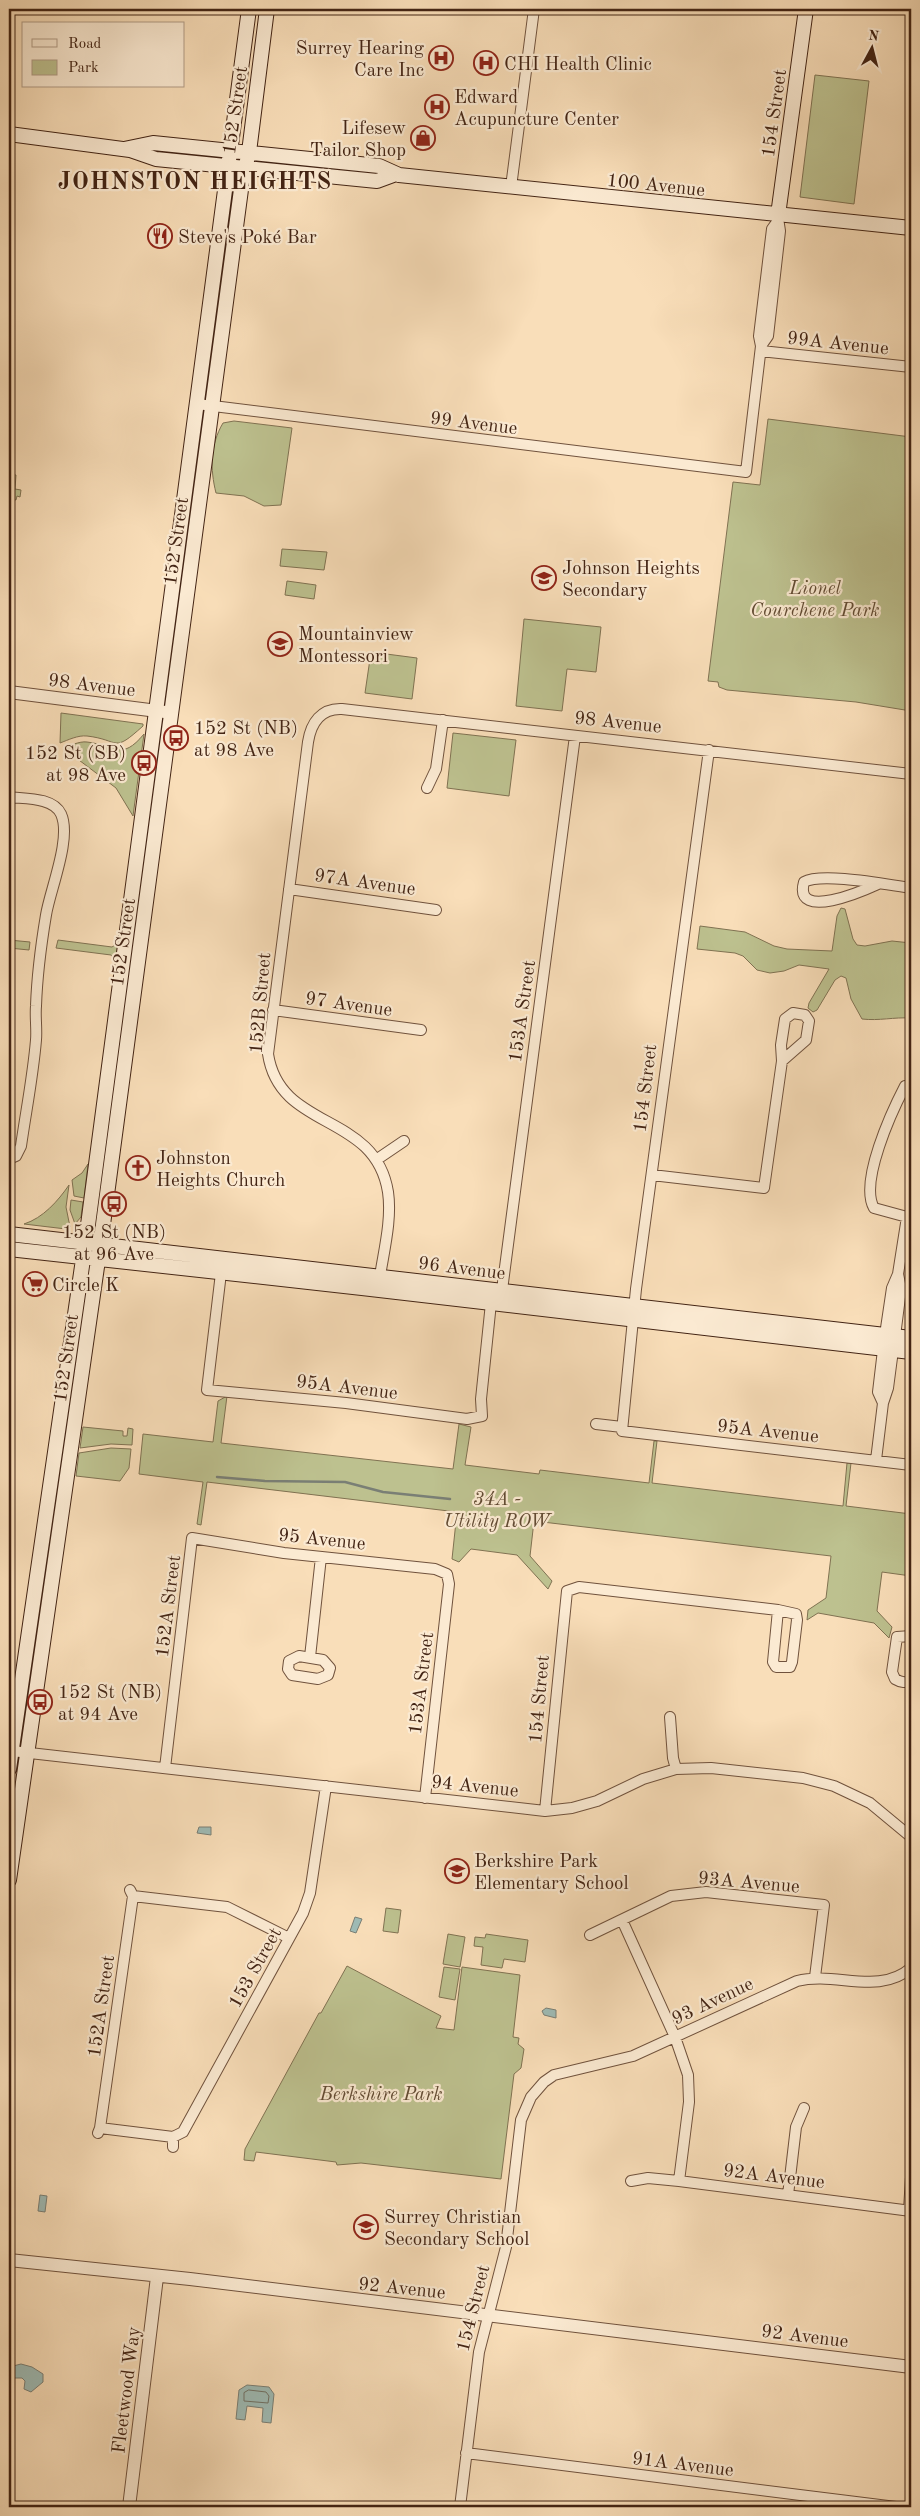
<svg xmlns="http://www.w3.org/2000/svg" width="920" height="2516" font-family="'Old Standard TT',serif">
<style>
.green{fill:#bdc18f;stroke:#807252}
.water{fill:#9ebbb5;stroke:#7a7f75}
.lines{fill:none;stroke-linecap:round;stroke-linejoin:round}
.shore{stroke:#707064;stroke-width:1}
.stream{stroke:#7a7f75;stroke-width:2.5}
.minor-casing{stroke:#70523d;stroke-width:12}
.tertiary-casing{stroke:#70523d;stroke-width:14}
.secondary-casing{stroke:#432414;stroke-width:16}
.minor{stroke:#fbead2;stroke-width:10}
.tertiary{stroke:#fbead2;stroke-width:12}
.secondary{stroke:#fbead2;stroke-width:14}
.labels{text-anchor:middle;stroke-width:4.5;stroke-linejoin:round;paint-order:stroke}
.poi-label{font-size:19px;fill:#432414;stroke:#fbead2;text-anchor:start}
.street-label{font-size:19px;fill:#432414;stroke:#fbead2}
.park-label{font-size:19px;font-style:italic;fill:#624b33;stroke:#fbead2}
.district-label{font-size:24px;font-weight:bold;letter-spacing:1px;fill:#432414;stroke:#fbead2}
</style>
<rect width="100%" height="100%" fill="#f9deb9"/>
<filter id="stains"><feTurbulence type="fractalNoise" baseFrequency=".004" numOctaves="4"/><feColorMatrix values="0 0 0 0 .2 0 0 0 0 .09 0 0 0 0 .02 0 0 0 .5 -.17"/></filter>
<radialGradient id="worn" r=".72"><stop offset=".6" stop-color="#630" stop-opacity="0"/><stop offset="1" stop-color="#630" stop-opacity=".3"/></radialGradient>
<path class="green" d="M 815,75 L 869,81 L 854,204 L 800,197 Z
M 768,419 L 911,437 L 911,711 L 856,702 L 727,690 L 719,687 L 718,682 L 708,681 L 733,482 L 760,485 Z
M 234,421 L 292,428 L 281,505 L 264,506 L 244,496 L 216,493 C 210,469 210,445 223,423 Z
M 9,474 L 16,475 L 15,489 L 21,490 L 20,497 L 17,496 L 16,500 L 9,499 Z
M 282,549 L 327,552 L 324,570 L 280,566 Z
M 287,581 L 316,585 L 314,599 L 285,595 Z
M 524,619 L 601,627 L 596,672 L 567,669 L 562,711 L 516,706 Z
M 371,652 L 417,658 L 412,699 L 365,693 Z
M 61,713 L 143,724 L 143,726 C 112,754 121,740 87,736 C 78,735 68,740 60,743 Z
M 453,733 L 516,740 L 509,796 L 447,788 Z
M 144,734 L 133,816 L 116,788 L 63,748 C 70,746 79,741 87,742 C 114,745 121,762 144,734 Z
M 841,908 L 845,909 L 853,939 L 857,945 L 865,946 L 892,941 L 911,943 L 911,1018 C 894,1017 879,1021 862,1019 L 851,999 L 846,978 L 841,976 L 835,980 L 817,1010 L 813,1012 L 808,1008 L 809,1003 L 829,969 L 799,965 L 784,971 L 770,973 L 757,970 L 743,956 L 735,953 L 697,949 L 700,926 L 745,932 L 774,946 L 787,949 L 832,951 L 837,916 Z
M 9,940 L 30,942 L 29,950 L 9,948 Z
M 58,940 L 112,947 L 118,943 L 116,961 L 111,955 L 56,948 Z
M 88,1164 L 84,1198 L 74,1196 L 72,1180 L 82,1173 Z
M 69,1185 L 66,1207 L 70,1227 L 66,1229 L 24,1224 C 43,1218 58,1201 69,1185 Z
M 71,1200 L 83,1202 L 81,1217 L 75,1224 L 70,1210 Z
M 227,1396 L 221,1443 L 453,1469 L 459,1424 L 471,1427 L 465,1465 L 539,1474 L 540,1470 L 649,1483 L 654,1441 L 657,1441 L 652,1483 L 843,1506 L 847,1463 L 851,1463 L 846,1506 L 911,1514 L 911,1576 L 882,1572 L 877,1611 L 892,1627 L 889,1638 L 874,1623 L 818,1613 L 807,1620 L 808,1610 L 826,1598 L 831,1556 L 534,1521 L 530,1556 L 552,1581 L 548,1589 L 517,1555 L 471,1549 L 459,1562 L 452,1559 L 457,1512 L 207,1482 L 201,1525 L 197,1524 L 203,1482 L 139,1474 L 143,1434 L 213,1442 L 218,1401 Z
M 83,1427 L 123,1431 L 123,1436 L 127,1436 L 128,1428 L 133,1429 L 132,1445 L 111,1444 L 80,1448 Z
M 111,1448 L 131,1449 L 129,1468 L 120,1481 L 76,1476 L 79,1453 Z
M 386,1908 L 401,1910 L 398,1933 L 383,1931 Z
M 448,1934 L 465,1937 L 460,1967 L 443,1964 Z
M 486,1934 L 528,1940 L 525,1962 L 504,1959 L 502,1968 L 481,1965 L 483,1947 L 474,1946 L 475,1937 L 485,1938 Z
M 347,1966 L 441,2016 L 436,2028 L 454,2030 L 462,1967 L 520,1975 L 513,2037 L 519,2038 L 518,2044 L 524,2049 L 521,2068 L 514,2074 L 501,2179 L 361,2163 L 337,2165 L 336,2162 L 256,2152 L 254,2161 L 244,2160 L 245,2149 L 319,2013 L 321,2013 Z
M 444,1967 L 460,1969 L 455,2000 L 439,1997 Z"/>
<path class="water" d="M 199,1827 L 211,1827 L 211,1835 L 197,1833 Z
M 355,1917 L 362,1919 L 356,1933 L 350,1931 Z
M 546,2008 L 556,2010 L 556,2018 L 544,2015 L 542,2011 Z
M 40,2195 L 47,2196 L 45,2212 L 38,2211 Z
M 21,2364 L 32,2367 L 43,2374 L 43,2382 L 31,2392 L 24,2389 L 25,2381 L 22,2378 L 12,2378 L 13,2366 Z
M 247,2385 L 269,2387 L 274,2394 L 271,2423 L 262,2422 L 263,2408 L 247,2406 L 245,2420 L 236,2419 L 239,2390 Z"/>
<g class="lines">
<path class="shore" d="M 249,2390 L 266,2392 L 269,2396 L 268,2403 L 244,2401 L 244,2393 Z"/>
<path class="stream" d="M 217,1477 L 265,1481 L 345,1482 L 383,1492 L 450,1499"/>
<defs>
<path id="minor" d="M 511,187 L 534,9
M 761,346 L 768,336 L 780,231 L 778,218
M 761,351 L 911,367
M 197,404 L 746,472 L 761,346 L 759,336 L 772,229 L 777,222
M 709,750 L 636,1289 L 622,1431 L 911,1465
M 427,788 L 436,769 L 443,720
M 9,797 C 25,799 53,797 61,814 C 72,838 50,890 46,915 C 41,945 37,976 36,1006 C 35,1017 37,1029 36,1040 C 33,1076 26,1111 21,1146 L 16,1156 L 9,1159
M 878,884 C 865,890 793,922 804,882 C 822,872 888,885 911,888
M 289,889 L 436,910
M 273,1010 L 421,1030
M 376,1160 L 404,1141
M 652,1175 L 764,1188 L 782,1061 L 781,1045 L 785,1019 L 793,1013 L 805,1015 L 809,1021 L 806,1040 L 782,1061
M 221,1273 L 207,1390 L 346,1403 L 467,1419 L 482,1416 L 481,1399 L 491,1303
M 380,1276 C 384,1250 392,1219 388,1192 C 375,1111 280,1132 268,1054 L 308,742 C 311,723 321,708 342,709 L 911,774
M 502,1290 L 575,736
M 885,1335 L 892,1288 L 898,1274 L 907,1217 L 874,1208 C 859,1182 892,1111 905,1086
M 895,1336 L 901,1289 L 898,1274
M 883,1403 L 878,1392 L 883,1350
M 596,1424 L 622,1427
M 876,1460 L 883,1403 L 888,1388 L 893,1350
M 911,1636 L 897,1637 L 892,1672 L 895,1679 C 900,1682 907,1684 911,1679
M 299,1656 L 323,1660 L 330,1668 L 328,1675 L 318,1679 L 292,1675 L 288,1669 L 289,1661 Z
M 310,1657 L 321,1557
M 670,1717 L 673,1758 L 676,1769
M 12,1751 L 545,1811 L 572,1808 L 597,1801 L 643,1779 L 676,1769 L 711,1768 L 803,1778 L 834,1786 L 870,1803 L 911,1837
M 165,1768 L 192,1538 L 284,1553 L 435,1569 L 447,1574 L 449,1584 L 425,1798
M 545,1811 L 567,1591 L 579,1587 L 778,1610 L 773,1662 L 776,1667 L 790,1667 L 792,1662 L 797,1620 L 796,1614 L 778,1610
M 133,1896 L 227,1907 L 289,1938
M 622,1920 L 675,2037 L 688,2075 L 689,2102 L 679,2181
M 590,1935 L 671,1896 L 706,1892 L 824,1905 L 815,1977
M 100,2128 L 133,1896 L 130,1890
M 98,2133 L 100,2128 L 173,2137
M 173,2147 L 173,2137 L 183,2132 L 303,1913 L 310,1893 L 326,1786
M 631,2181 L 648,2178 L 679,2181 L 911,2211
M 788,2195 L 796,2127 L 804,2108
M 909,2210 L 911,2177
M 466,2453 L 896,2507
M 460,2507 L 479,2352 L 506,2247 L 521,2120 L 531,2097 L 544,2082 L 554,2075 L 633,2056 L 797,1981 C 836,1971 878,1996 911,1968"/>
<path id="tertiary" d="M 9,692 L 165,712
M 9,2260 L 190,2279 L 911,2367
M 129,2507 L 157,2277"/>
<path id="secondary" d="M 9,134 L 130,150 L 156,159 L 377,181 L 396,174
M 124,149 L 153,143 L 379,166 L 399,175 L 911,228
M 778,215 L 806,9
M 9,1234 L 911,1338
M 9,1249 L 362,1288 L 911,1352
M 9,1769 L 88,1225 L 249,9
M 9,1880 L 102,1232 L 242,182 L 249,152 L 267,9"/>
</defs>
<use href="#minor" class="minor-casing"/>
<use href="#tertiary" class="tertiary-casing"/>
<use href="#secondary" class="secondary-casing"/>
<use href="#minor" class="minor"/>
<use href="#tertiary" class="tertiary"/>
<use href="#secondary" class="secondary"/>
</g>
<defs>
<symbol id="hospital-ring" viewBox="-11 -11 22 22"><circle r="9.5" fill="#fbead2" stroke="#8f2418" stroke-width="1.5"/><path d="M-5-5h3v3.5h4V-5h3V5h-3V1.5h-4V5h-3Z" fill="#8f2418"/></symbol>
<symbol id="shop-ring" viewBox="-11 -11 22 22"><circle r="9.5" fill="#fbead2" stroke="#8f2418" stroke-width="1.5"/><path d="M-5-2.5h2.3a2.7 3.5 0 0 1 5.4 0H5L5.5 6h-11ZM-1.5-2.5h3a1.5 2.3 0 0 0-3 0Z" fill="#8f2418"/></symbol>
<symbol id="restaurant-ring" viewBox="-11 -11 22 22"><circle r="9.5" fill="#fbead2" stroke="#8f2418" stroke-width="1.5"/><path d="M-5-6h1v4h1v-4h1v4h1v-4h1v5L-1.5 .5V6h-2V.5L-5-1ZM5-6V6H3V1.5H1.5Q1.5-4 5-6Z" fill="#8f2418"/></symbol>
<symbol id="school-ring" viewBox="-11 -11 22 22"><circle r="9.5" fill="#fbead2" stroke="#8f2418" stroke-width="1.5"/><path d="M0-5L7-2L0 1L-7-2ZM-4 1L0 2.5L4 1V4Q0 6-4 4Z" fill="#8f2418"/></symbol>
<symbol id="bus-ring" viewBox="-11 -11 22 22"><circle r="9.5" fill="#fbead2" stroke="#8f2418" stroke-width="1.5"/><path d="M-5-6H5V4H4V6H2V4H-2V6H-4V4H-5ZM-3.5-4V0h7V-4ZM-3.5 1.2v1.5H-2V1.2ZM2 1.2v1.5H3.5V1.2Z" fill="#8f2418"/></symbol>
<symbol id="church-ring" viewBox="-11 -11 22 22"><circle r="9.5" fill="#fbead2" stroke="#8f2418" stroke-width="1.5"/><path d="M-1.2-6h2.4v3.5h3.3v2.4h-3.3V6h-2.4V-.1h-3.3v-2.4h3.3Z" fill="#8f2418"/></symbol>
<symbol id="supermarket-ring" viewBox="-11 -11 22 22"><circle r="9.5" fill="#fbead2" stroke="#8f2418" stroke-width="1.5"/><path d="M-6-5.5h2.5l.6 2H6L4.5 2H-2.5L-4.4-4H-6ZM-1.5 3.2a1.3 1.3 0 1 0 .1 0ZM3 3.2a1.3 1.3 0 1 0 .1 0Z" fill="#8f2418"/></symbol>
</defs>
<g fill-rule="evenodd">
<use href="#hospital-ring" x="427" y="44" width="28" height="28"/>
<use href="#hospital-ring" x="472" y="49" width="28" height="28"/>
<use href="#hospital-ring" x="423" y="93" width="28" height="28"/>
<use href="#shop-ring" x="409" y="124" width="28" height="28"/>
<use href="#restaurant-ring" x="146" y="222" width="28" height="28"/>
<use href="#school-ring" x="530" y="564" width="28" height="28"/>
<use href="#school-ring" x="266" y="630" width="28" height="28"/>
<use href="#bus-ring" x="162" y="724" width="28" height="28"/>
<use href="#bus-ring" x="130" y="749" width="28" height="28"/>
<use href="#church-ring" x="124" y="1154" width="28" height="28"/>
<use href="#bus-ring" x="100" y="1190" width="28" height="28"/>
<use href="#supermarket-ring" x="21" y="1270" width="28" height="28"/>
<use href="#bus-ring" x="26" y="1688" width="28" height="28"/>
<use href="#school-ring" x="443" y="1857" width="28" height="28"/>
<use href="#school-ring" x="352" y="2213" width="28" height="28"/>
</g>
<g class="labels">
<g class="poi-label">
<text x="424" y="54" text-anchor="end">Surrey Hearing<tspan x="424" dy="22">Care Inc</tspan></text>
<text x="504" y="70">CHI Health Clinic</text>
<text x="454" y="103">Edward<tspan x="454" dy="22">Acupuncture Center</tspan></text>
<text x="406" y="134" text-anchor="end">Lifesew<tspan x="406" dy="22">Tailor Shop</tspan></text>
<text x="178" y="243">Steve's Poké Bar</text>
<text x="562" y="574">Johnson Heights<tspan x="562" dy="22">Secondary</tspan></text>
<text x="298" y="640">Mountainview<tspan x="298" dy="22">Montessori</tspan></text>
<text x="194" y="734">152 St (NB)<tspan x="194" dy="22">at 98 Ave</tspan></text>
<text x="126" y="759" text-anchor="end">152 St (SB)<tspan x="126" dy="22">at 98 Ave</tspan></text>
<text x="156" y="1164">Johnston<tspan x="156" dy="22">Heights Church</tspan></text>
<text x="114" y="1238" text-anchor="middle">152 St (NB)<tspan x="114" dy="22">at 96 Ave</tspan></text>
<text x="52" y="1291">Circle K</text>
<text x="58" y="1698">152 St (NB)<tspan x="58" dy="22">at 94 Ave</tspan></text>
<text x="474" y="1867">Berkshire Park<tspan x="474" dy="22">Elementary School</tspan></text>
<text x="384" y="2223">Surrey Christian<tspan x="384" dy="22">Secondary School</tspan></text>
</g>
<g class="street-label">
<text transform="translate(234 110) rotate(-82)" y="7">152 Street</text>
<text transform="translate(773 113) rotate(-82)" y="7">154 Street</text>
<text transform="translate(656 184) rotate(6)" y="7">100 Avenue</text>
<text transform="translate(838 342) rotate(6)" y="7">99A Avenue</text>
<text transform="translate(474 422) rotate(7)" y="7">99 Avenue</text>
<text transform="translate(175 541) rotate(-82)" y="7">152 Street</text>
<text transform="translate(92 684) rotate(7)" y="7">98 Avenue</text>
<text transform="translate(618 721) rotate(6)" y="7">98 Avenue</text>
<text transform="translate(365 881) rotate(8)" y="7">97A Avenue</text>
<text transform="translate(122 942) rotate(-82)" y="7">152 Street</text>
<text transform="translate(259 1003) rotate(-85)" y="7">152B Street</text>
<text transform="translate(349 1003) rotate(8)" y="7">97 Avenue</text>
<text transform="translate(521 1011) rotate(-82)" y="7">153A Street</text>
<text transform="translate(644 1088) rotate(-83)" y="7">154 Street</text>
<text transform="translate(462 1267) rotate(7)" y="7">96 Avenue</text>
<text transform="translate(65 1358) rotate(-82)" y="7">152 Street</text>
<text transform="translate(347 1386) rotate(7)" y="7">95A Avenue</text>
<text transform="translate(768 1430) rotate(6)" y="7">95A Avenue</text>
<text transform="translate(322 1538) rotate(6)" y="7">95 Avenue</text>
<text transform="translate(167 1606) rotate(-83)" y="7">152A Street</text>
<text transform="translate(420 1683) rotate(-83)" y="7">153A Street</text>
<text transform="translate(538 1699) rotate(-85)" y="7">154 Street</text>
<text transform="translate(475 1785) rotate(6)" y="7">94 Avenue</text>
<text transform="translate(749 1881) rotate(5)" y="7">93A Avenue</text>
<text transform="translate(254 1967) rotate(-61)" y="7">153 Street</text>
<text transform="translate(712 2000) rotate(-25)" y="7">93 Avenue</text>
<text transform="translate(100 2006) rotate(-82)" y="7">152A Street</text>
<text transform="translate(774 2175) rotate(7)" y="7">92A Avenue</text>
<text transform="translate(402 2287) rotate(6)" y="7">92 Avenue</text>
<text transform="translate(472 2308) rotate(-76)" y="7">154 Street</text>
<text transform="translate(805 2335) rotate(7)" y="7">92 Avenue</text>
<text transform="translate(125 2390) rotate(-83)" y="7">Fleetwood Way</text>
<text transform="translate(683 2463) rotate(7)" y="7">91A Avenue</text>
</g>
<g class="park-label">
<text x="815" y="594">Lionel<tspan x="815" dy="22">Courchene Park</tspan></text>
<text x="497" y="1505">34A -<tspan x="497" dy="22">Utility ROW</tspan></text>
<text x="381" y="2100">Berkshire Park</text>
</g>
<g class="district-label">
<text x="195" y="189">JOHNSTON HEIGHTS</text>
</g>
</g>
<rect width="920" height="2516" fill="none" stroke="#f9deb9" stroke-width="30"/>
<rect x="10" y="10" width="900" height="2496" fill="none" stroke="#432414" stroke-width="2.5"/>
<rect x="15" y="15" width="890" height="2486" fill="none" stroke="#432414"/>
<rect x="22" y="22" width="162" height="65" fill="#fbead2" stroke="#b19b86"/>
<rect x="32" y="39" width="25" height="8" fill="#fbead2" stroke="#b19b86"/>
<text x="68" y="48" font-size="15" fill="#432414">Road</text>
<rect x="32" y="60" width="25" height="15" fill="#bdc18f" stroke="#b19b86"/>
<text x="68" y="72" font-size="15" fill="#432414">Park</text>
<g transform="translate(872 48) rotate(7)" stroke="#fbead2" stroke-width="4" paint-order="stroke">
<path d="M0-4L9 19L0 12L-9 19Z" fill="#432414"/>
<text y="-8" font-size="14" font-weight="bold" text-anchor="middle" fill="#432414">N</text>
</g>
<rect width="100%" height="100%" filter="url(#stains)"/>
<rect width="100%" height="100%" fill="url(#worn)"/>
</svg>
